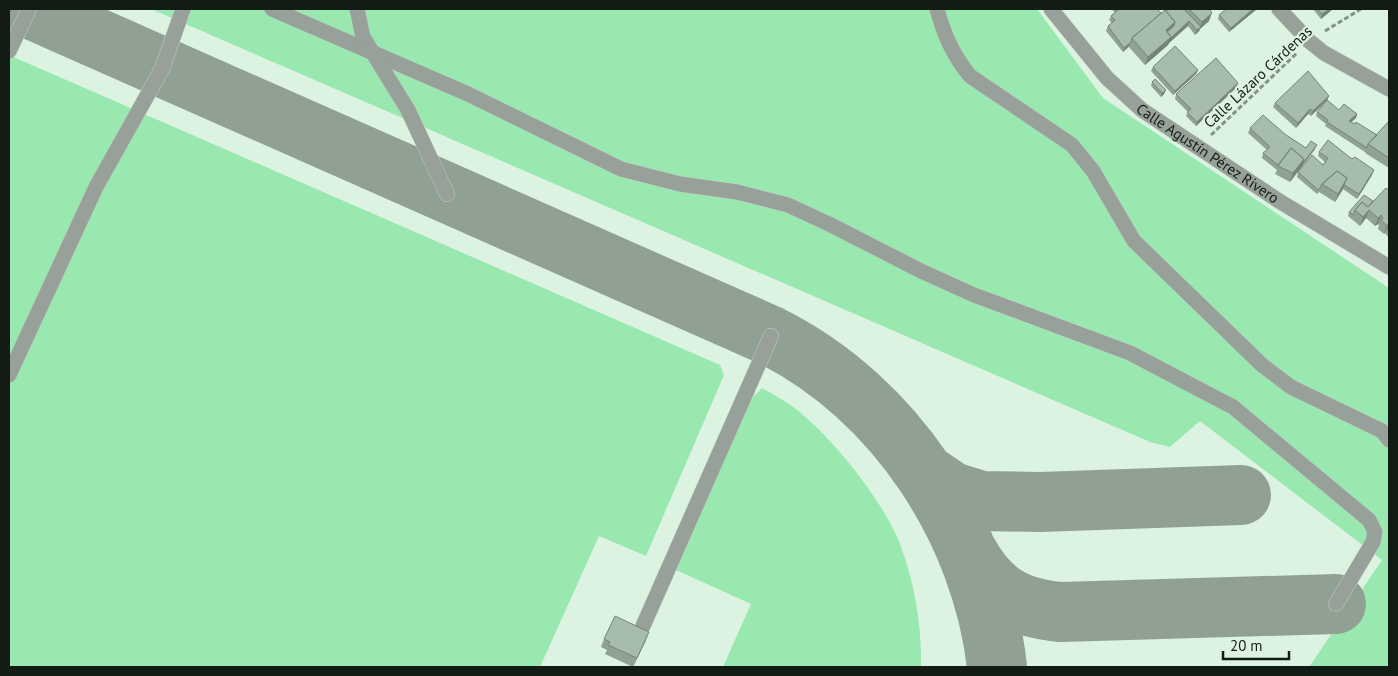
<svg xmlns="http://www.w3.org/2000/svg" width="1398" height="676" font-family="'PT Sans',sans-serif">
<style>
.green{fill:#99e8b0}
.lines{fill:none;stroke-linecap:round;stroke-linejoin:round}
.taxiway{stroke:#90a194;stroke-width:60}
.minor-casing{stroke:#bdd0c1;stroke-width:16}
.path{stroke:#839387;stroke-width:3;stroke-dasharray:5 2.5;stroke-linecap:butt}
.minor{stroke:#97a099;stroke-width:15}
.wall{fill:#8fa294}
.shaded-wall{fill:#748478}
.building{fill:#a6bcac;stroke:#748478}
.labels{text-anchor:middle;stroke-width:4.5;stroke-linejoin:round;paint-order:stroke}
.street-label{font-size:15px;fill:#131b15;stroke:#ddf3e2}
</style>
<rect width="100%" height="100%" fill="#ddf3e2"/>
<path class="green" d="M 151,9 L 1037,9 L 1103,98 L 1389,288 L 1389,667 L 1309,667 L 1382,560 L 1200,421 L 1170,447 L 1150,442 Z
M 9,55 L 720,365 L 724,375 L 646,556 L 599,536 L 540,667 L 9,667 Z
M 762,388 C 771,393 780,398 789,404 C 827,430 886,503 901,547 C 915,585 922,627 921,667 L 723,667 L 751,604 L 676,570 L 749,401 Z"/>
<g class="lines">
<path class="taxiway" d="M 31,9 L 771,336 C 895,398 982,531 997,667
M 927,475 L 952,492 L 981,501 L 1040,502 L 1241,495
M 968,553 C 990,593 1016,608 1061,612 L 1336,604"/>
<defs>
<g id="minor">
<path d="M 272,9 L 468,94 L 621,169 L 680,184 L 737,192 L 788,205 L 831,225 L 921,271 L 974,295 L 1130,353 L 1233,407 L 1369,520 L 1375,532 L 1373,542 L 1336,604"/>
<path d="M 357,9 L 363,37 L 408,110 L 447,194"/>
<path d="M 937,9 C 944,35 953,55 970,76 L 1072,145 L 1093,171 L 1134,241 L 1262,365 L 1291,387 L 1382,431 L 1389,440"/>
<path id="s1" d="M 1051,9 L 1107,78 L 1142,110 L 1279,201 L 1389,267"/>
<path d="M 1279,9 L 1309,41 L 1324,53 L 1389,89"/>
<path d="M 9,51 L 29,9"/>
<path d="M 9,375 L 96,187 L 162,69 L 183,9"/>
<path d="M 643,626 L 771,336"/>
</g>
</defs>
<use href="#minor" class="minor-casing"/>
<path class="path" d="M 1325,31 L 1361,9
M 1211,135 L 1297,53"/>
<use href="#minor" class="minor"/>
</g>
<path class="wall" d="M 1113,9 L 1157,9 L 1161,13 L 1166,11 L 1169,9 L 1209,9 L 1209,21 L 1200,29 L 1199,31 L 1195,35 L 1188,26 L 1169,43 L 1168,45 L 1145,65 L 1129,47 L 1123,52 L 1106,31 L 1108,26 L 1112,23 L 1109,20 L 1111,16 L 1115,12 L 1112,10 Z
M 1257,9 L 1229,32 L 1218,19 L 1219,15 Z
M 1313,9 L 1333,9 L 1321,19 Z
M 1153,67 L 1198,70 L 1196,74 L 1173,95 L 1151,71 Z
M 1152,82 L 1164,94 L 1161,97 L 1151,86 Z
M 1238,83 L 1236,88 L 1196,126 L 1186,116 L 1188,112 L 1175,99 L 1176,94 Z
M 1329,96 L 1327,100 L 1311,116 L 1308,114 L 1296,128 L 1273,107 L 1275,103 Z
M 1339,110 L 1357,114 L 1356,118 L 1351,122 L 1377,135 L 1389,121 L 1389,168 L 1365,153 L 1366,152 L 1365,152 L 1325,126 L 1326,124 L 1316,116 L 1317,112 Z
M 1250,128 L 1286,135 L 1306,148 L 1315,149 L 1290,182 L 1275,174 L 1277,170 L 1262,158 L 1263,153 L 1267,150 L 1248,133 Z
M 1319,152 L 1372,175 L 1357,199 L 1343,189 L 1335,202 L 1319,192 L 1317,194 L 1297,177 L 1298,172 L 1323,165 L 1325,162 L 1318,156 Z
M 1389,190 L 1389,238 L 1385,233 L 1384,234 L 1378,229 L 1379,225 L 1378,224 L 1375,226 L 1366,218 L 1360,226 L 1348,216 L 1349,212 L 1373,201 Z
M 604,639 L 646,640 L 633,667 L 605,654 L 607,650 L 601,647 Z"/>
<path class="shaded-wall" d="M 1253,9 L 1257,9 L 1229,32 L 1231,28 Z
M 1329,9 L 1333,9 L 1321,19 L 1322,14 Z
M 1212,13 L 1209,21 L 1200,29 L 1199,31 L 1195,35 L 1197,30 L 1199,28 L 1202,22 Z
M 1189,21 L 1188,26 L 1169,43 L 1168,45 L 1145,65 L 1148,57 Z
M 1175,22 L 1172,31 L 1166,36 L 1166,30 Z
M 1131,42 L 1129,46 L 1123,52 L 1124,48 Z
M 1198,70 L 1196,74 L 1173,95 L 1175,91 Z
M 1238,83 L 1236,88 L 1196,126 L 1197,122 Z
M 1166,90 L 1164,94 L 1161,97 L 1162,93 Z
M 1329,96 L 1327,100 L 1311,116 L 1313,111 Z
M 1310,109 L 1308,114 L 1296,128 L 1298,123 Z
M 1357,114 L 1356,118 L 1348,125 L 1349,121 Z
M 1317,145 L 1315,149 L 1290,182 L 1293,173 Z
M 1374,170 L 1372,175 L 1357,199 L 1359,194 Z
M 1347,178 L 1343,189 L 1335,202 L 1338,194 Z
M 1369,210 L 1366,218 L 1360,226 L 1363,217 Z
M 1381,215 L 1378,224 L 1375,226 L 1378,218 Z
M 1389,223 L 1389,229 L 1387,229 L 1385,233 L 1384,234 L 1387,226 Z
M 649,632 L 646,640 L 633,667 L 637,658 Z"/>
<path class="building" d="M 1117,9 L 1157,9 L 1161,13 L 1132,38 L 1131,42 L 1124,48 L 1108,26 L 1115,20 L 1111,16 L 1118,10 Z
M 1169,9 L 1184,9 L 1201,27 L 1197,30 L 1189,21 L 1171,38 L 1171,37 L 1167,32 L 1174,26 L 1175,22 L 1166,11 Z
M 1189,9 L 1209,9 L 1212,13 L 1202,22 Z
M 1226,9 L 1253,9 L 1231,28 L 1219,15 Z
M 1318,9 L 1329,9 L 1322,14 Z
M 1165,10 L 1175,22 L 1166,30 L 1171,37 L 1148,57 L 1132,38 Z
M 1175,46 L 1198,70 L 1175,91 L 1153,67 Z
M 1216,58 L 1238,83 L 1197,122 L 1187,112 L 1191,109 L 1176,94 Z
M 1308,71 L 1329,96 L 1313,111 L 1310,109 L 1298,123 L 1275,103 Z
M 1155,79 L 1166,90 L 1162,93 L 1152,82 Z
M 1327,100 L 1339,110 L 1344,104 L 1357,114 L 1349,121 L 1355,124 L 1356,122 L 1377,135 L 1368,144 L 1367,148 L 1327,122 L 1328,120 L 1317,112 Z
M 1263,115 L 1286,135 L 1306,148 L 1311,141 L 1317,145 L 1303,163 L 1304,159 L 1291,148 L 1278,165 L 1263,153 L 1270,147 L 1250,128 Z
M 1389,121 L 1389,158 L 1368,144 Z
M 1328,140 L 1352,159 L 1355,157 L 1374,170 L 1359,194 L 1344,185 L 1347,178 L 1337,171 L 1322,184 L 1320,188 L 1318,190 L 1298,172 L 1312,155 L 1323,165 L 1328,158 L 1319,152 Z
M 1291,148 L 1304,159 L 1293,173 L 1278,166 Z
M 1337,171 L 1347,178 L 1338,194 L 1322,184 Z
M 1386,188 L 1389,190 L 1389,223 L 1387,226 L 1381,220 L 1383,218 L 1381,215 L 1378,218 L 1369,210 L 1363,217 L 1355,210 L 1362,202 L 1368,207 Z
M 1364,195 L 1373,201 L 1368,207 L 1362,202 L 1355,210 L 1354,215 L 1349,212 Z
M 615,616 L 649,632 L 637,658 L 608,645 L 610,642 L 604,639 Z"/>
<g class="labels">
<g class="street-label">
<text transform="translate(1258 77) rotate(-43)" y="5">Calle Lázaro Cárdenas</text>
<text dy="5" stroke="none"><textPath href="#s1" startOffset="215">Calle Agustín Pérez Rivero</textPath></text>
</g>
</g>
<rect width="1398" height="676" fill="none" stroke="#131b15" stroke-width="20"/>
<path d="M1223 651v8h66v-8" fill="none" stroke="#131b15" stroke-width="2.5"/>
<text x="1230" y="651" font-size="15" fill="#131b15" stroke="#ddf3e2" stroke-width="4" paint-order="stroke">20 m</text>
</svg>
